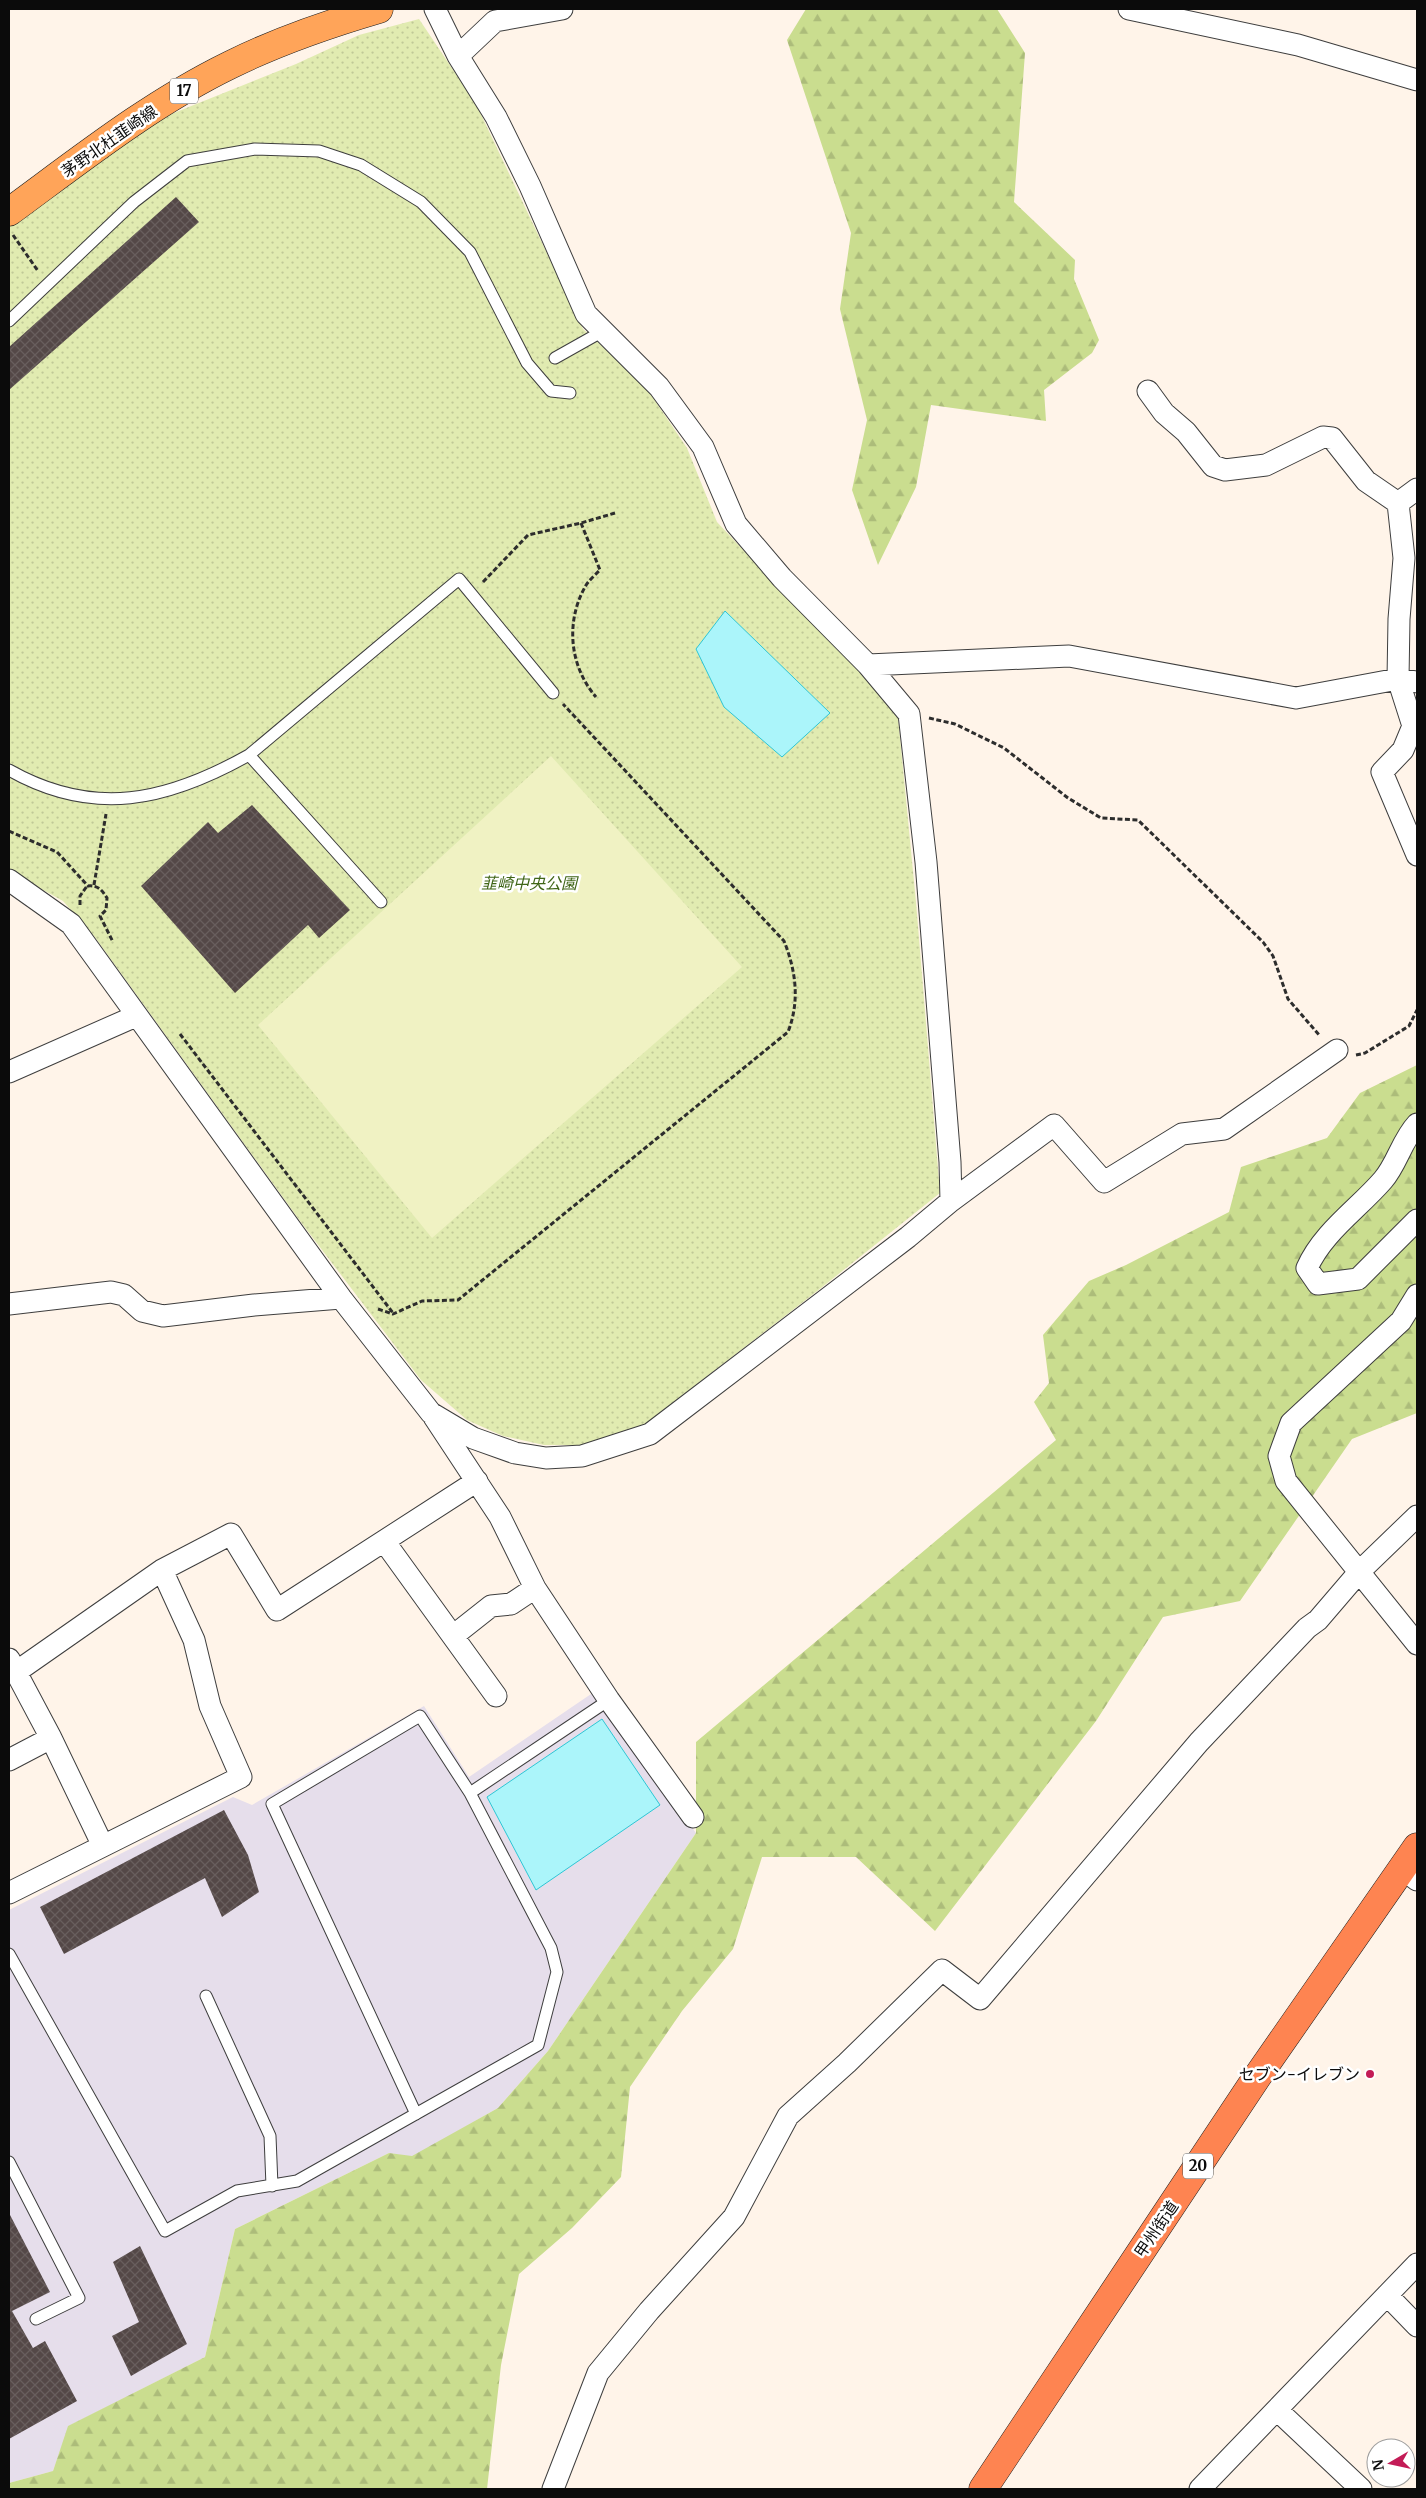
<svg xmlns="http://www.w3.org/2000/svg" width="1426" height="2498" font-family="Merriweather,'Noto Sans JP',serif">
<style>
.industrial{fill:#e6deeb}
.grass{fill:url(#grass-dots)}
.forest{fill:url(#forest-firs)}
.pitch{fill:#f0f2c3}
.water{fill:#abf5fa;stroke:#2dc6d5}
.building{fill:url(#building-cross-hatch)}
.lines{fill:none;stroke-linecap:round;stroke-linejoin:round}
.service-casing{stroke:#3e3e3e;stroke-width:13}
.minor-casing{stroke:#3e3e3e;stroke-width:23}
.primary-casing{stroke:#1c1c1c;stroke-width:29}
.trunk-casing{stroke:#1c1c1c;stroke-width:29}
.path{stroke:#2d2d2d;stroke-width:3;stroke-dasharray:5 2.5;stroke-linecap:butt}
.service{stroke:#fff;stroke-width:11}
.minor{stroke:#fff;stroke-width:21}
.primary{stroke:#ffa459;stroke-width:28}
.trunk{stroke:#fe8451;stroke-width:28}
.poi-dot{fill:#c31c57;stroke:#fff;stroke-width:2}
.labels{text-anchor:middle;stroke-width:5;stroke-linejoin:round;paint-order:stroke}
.shield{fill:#fff;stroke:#545454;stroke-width:1}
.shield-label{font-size:15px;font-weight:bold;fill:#0b0b0b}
.street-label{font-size:16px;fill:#0b0b0b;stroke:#fff}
.park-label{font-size:16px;font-style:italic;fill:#406618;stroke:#fff}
.poi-label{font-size:16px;fill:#0b0b0b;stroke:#fff;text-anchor:end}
</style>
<defs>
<pattern id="grass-dots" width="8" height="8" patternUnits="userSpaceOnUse" patternTransform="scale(1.25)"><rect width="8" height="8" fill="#e1ebb1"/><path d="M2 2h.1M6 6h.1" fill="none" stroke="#c0c897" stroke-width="1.8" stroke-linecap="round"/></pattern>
<pattern id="forest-firs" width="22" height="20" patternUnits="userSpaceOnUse" patternTransform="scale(1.25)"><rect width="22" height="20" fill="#cadd8f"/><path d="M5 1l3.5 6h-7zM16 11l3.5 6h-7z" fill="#acbc7a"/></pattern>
<pattern id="building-cross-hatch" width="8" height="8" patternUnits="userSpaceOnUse" patternTransform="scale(1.25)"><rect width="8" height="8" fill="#544847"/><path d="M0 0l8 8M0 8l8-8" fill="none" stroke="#685e5d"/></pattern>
</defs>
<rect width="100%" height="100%" fill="#fff4e9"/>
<path class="industrial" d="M 594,1692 L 696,1833 L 548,2051 L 498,2108 L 412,2157 L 389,2153 L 235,2229 L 205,2357 L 69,2426 L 53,2471 L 9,2483 L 9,1910 L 233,1797 L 252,1805 L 424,1706 L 469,1777 Z"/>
<path class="grass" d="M 419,19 L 476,104 L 583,329 L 643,383 L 687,448 L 717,522 L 807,618 L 858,669 L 898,717 L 916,902 L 940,1193 L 816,1292 L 645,1424 L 582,1445 L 544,1445 L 503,1436 L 467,1420 L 421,1380 L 300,1221 L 94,936 L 63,901 L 9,871 L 9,221 L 144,125 L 296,64 L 359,35 Z"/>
<path class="forest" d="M 806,9 L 997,9 L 1025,53 L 1014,202 L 1075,260 L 1074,279 L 1099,340 L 1092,353 L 1044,390 L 1046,421 L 931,405 L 916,487 L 878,565 L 852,490 L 867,420 L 840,309 L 851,233 L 787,40 Z
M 1417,1065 L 1417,1413 L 1352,1439 L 1240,1601 L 1163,1617 L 1096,1721 L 935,1931 L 856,1857 L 762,1857 L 733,1949 L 682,2011 L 630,2087 L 621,2177 L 572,2228 L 519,2274 L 501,2365 L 487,2489 L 9,2489 L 9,2483 L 53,2471 L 68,2426 L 205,2357 L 235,2229 L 389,2153 L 412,2156 L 498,2108 L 548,2051 L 696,1833 L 696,1742 L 1056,1440 L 1034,1402 L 1049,1383 L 1043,1335 L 1089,1281 L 1126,1265 L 1229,1212 L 1241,1167 L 1327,1138 L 1360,1093 Z"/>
<path class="pitch" d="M 551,756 L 742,967 L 432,1238 L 258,1025 Z"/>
<path class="water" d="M 725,611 L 830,713 L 782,757 L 724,707 L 696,649 Z
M 602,1719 L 660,1805 L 536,1890 L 487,1797 Z"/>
<path class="building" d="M 176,197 L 199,222 L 9,390 L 9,347 Z
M 252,805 L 350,910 L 319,938 L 308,925 L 235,993 L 141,886 L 208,822 L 218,833 Z
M 224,1810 L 248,1855 L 259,1892 L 222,1917 L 205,1878 L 64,1954 L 40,1907 Z
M 9,2213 L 50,2292 L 12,2311 L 33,2348 L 45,2341 L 77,2401 L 9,2439 Z
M 140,2246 L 187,2344 L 131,2376 L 112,2336 L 139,2322 L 113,2262 Z"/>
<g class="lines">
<defs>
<path id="service" d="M 9,321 L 134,202 L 187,161 L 255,149 L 319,151 L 361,165 L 421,202 L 470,252 L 527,363 L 551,391 L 570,393
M 555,358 L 603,331
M 249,755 L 459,579 L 553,693
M 9,770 C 94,818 167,801 249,755 L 381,902
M 470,1793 L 609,1700
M 9,1954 L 165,2231 L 237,2191 L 297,2181 L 538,2045 L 557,1972 L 551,1948 L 470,1793 L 420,1716 L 272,1804 L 416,2114
M 206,1996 L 270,2136 L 272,2186
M 9,2162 L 79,2298 L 36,2319"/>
<path id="minor" d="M 1129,9 L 1298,45 L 1417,80
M 458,56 L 495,21 L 562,9
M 1148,391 L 1164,413 L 1186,432 L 1213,466 L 1225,470 L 1266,465 L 1323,437 L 1332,438 L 1366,481 L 1398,503
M 1417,489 L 1398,503 L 1404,558 L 1399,619 L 1398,679 L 1413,726 L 1403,750 L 1382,772 L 1417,855
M 868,665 L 1069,656 L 1296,698 L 1398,679 L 1417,682
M 9,880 L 71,924 L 341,1298 L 431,1413 L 473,1438 L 515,1453 L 546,1458 L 582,1456 L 650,1434 L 908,1237 L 951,1201 L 950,1162 L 926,862 L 909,714 L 868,665 L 782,578 L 736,524 L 703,447 L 659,387 L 586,314 L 530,186 L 496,117 L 458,56 L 435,9
M 9,1072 L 136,1016
M 1417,1124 C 1402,1140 1397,1164 1383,1180 C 1358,1209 1323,1232 1307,1268 L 1318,1284 L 1358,1279 L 1417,1220
M 951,1201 L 1054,1125 L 1104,1182 L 1182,1134 L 1224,1129 L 1337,1050
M 1417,1295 L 1401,1321 L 1291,1423 L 1279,1456 L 1286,1481 L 1417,1644
M 9,1304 L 111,1292 L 124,1295 L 142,1311 L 163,1316 L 254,1305 L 341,1298
M 434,1417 L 500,1517 L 535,1588 L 609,1700 L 693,1817
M 384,1541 L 496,1696
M 453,1636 L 491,1606 L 511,1604 L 535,1588
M 16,1672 L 162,1570 L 231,1534 L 277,1610 L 477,1481
M 51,1738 L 103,1846
M 9,1760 L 51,1738 L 9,1659
M 1401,1868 L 1417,1880
M 9,1893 L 241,1777 L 210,1706 L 194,1640 L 162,1570
M 1387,2295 L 1417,2326
M 1277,2410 L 1361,2489
M 553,2489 L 598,2373 L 649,2311 L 734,2217 L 788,2116 L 847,2063 L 942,1970 L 980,1999 L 1199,1742 L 1307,1628 L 1318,1620 L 1360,1571 L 1417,1516
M 1200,2489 L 1417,2264"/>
<path id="primary" d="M 9,212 C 80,160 150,104 230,65 C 278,41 328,24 379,9"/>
<path id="trunk" d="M 983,2489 L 1257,2077 L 1417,1847"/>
</defs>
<use href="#service" class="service-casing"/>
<use href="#minor" class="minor-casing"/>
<use href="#primary" class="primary-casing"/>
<use href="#trunk" class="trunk-casing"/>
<path class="path" d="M 13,235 L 38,271
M 581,523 L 600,570 C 595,575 588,581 585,587 C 565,623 570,667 596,697
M 483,582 L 528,535 L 581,523 L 615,513
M 929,718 L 955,724 L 1004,748 L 1068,798 L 1101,818 L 1138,820 L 1263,942 L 1273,956 L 1288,999 L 1320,1036
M 9,831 L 57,852 L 88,886 C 98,885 102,890 107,898 L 106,910 L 100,916 L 113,942
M 94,885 L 106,814
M 80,905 L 80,896 L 87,886
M 180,1034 L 393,1313
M 1356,1055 L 1365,1053 L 1409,1026 L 1417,1010
M 378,1309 L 393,1314 L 422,1301 L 458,1300 L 788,1032 C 800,1001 796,971 784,941 L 563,704"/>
<use href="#service" class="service"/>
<use href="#minor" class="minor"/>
<use href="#primary" class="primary"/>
<use href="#trunk" class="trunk"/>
</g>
<circle class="poi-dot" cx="1370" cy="2074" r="5"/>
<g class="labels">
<g class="shield">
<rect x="170" y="78.5" width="28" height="25" rx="4"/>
<rect x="1183" y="2153.5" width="30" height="25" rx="4"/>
</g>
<g class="shield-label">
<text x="184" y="96">17</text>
<text x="1198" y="2171">20</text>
</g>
<g class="street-label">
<text transform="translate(109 141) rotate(-35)" y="6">茅野北杜韮崎線</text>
<text transform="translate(1156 2229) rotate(-56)" y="6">甲州街道</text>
</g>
<g class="park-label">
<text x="529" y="889">韮崎中央公園</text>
</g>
<g class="poi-label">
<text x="1360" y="2080">セブン-イレブン</text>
</g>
</g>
<rect width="1426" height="2498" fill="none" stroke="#0b0b0b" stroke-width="20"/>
<g transform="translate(1391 2463) rotate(261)"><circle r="24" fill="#ffffff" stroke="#9d9d9d"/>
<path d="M0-4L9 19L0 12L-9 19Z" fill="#c31c57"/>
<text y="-8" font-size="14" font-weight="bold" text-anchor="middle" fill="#0b0b0b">N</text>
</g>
</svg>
